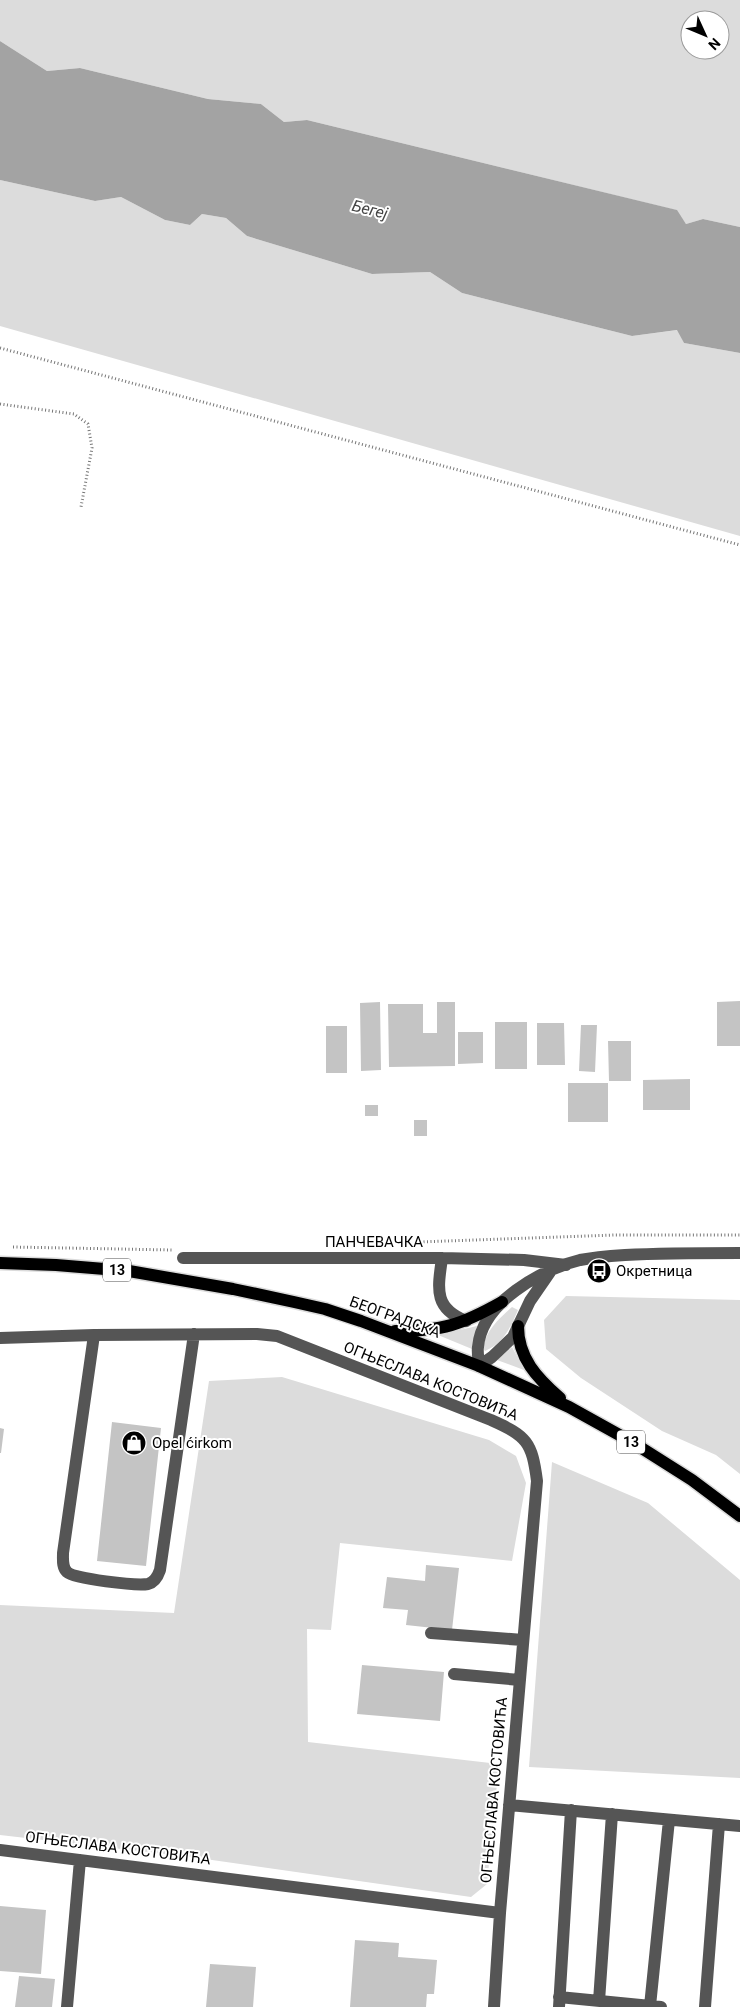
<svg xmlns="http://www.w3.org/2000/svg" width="740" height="2007" font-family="Roboto,sans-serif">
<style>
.green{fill:#dcdcdc;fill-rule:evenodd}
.water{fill:#a3a3a3}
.building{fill:#c4c4c4}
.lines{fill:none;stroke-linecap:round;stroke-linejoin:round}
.major-casing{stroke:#dbdbdb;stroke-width:15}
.path{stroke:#777;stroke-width:3;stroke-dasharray:1 2.5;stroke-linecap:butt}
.minor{stroke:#555;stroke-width:12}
.major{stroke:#000;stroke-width:12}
.labels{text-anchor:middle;stroke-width:4;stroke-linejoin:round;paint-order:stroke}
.shield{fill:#fff;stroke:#4c4c4c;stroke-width:1}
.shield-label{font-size:14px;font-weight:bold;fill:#000}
.street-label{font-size:15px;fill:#000;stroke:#fff}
.poi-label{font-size:15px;fill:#000;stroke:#fff;text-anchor:start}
.water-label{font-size:16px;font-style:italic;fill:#444;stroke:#fff}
</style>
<rect width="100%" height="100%" fill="#fff"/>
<path class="green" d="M 0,0 L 740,0 L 740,227 L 703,219 L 686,224 L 676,210 L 307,120 L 284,122 L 261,104 L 208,99 L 80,68 L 47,71 L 0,41 ZM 690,20 L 720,20 L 720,50 L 690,50 Z
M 0,180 L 95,201 L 121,197 L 165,220 L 190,225 L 202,214 L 226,218 L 247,236 L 372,274 L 430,272 L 462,293 L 632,336 L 678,330 L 684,343 L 740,353 L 740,536 L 0,326 Z
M 566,1296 L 740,1300 L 740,1474 L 716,1455 L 662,1431 L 581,1378 L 546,1349 L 544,1320 Z
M 512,1307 L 518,1310 C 510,1328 504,1343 485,1351 L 483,1348 C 486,1330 499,1319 512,1307 Z
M 477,1326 L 472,1349 L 438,1335 Z
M 512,1347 L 524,1370 L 497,1360 Z
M 282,1377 L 489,1440 L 516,1456 L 526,1483 L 512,1561 L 340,1543 L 331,1630 L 307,1629 L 308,1742 L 499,1764 L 487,1884 L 471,1897 L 191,1857 L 0,1835 L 0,1605 L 174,1613 L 209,1381 Z
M 552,1462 L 648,1503 L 740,1580 L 740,1778 L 529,1767 Z"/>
<path class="water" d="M 0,41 L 47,71 L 80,68 L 208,99 L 261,104 L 284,122 L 307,120 L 677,210 L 686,224 L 703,219 L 740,227 L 740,353 L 684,343 L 677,330 L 632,336 L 462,293 L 430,272 L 372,274 L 247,236 L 226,218 L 202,214 L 190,225 L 165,220 L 121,197 L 95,201 L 0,180 Z"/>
<path class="building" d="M 740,1001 L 740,1046 L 717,1046 L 717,1002 Z
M 380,1002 L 381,1070 L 361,1071 L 360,1003 Z
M 437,1002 L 455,1002 L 455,1066 L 389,1067 L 388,1004 L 423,1004 L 423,1033 L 437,1033 Z
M 495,1022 L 527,1022 L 527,1069 L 495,1069 Z
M 537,1023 L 564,1023 L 565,1065 L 537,1065 Z
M 581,1025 L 597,1025 L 595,1072 L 579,1071 Z
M 326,1026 L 347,1026 L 347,1073 L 326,1073 Z
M 458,1032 L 483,1032 L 483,1063 L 458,1064 Z
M 608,1041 L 631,1041 L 631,1081 L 609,1081 Z
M 690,1079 L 690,1110 L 643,1110 L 643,1080 Z
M 568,1083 L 608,1083 L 608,1122 L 568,1122 Z
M 365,1105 L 378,1105 L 378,1116 L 365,1116 Z
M 414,1120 L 427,1120 L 427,1136 L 414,1136 Z
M 112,1422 L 161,1428 L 146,1566 L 97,1561 Z
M 0,1428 L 4,1429 L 1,1453 L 0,1453 Z
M 426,1565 L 459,1568 L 452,1630 L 406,1625 L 408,1610 L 383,1608 L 387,1577 L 425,1581 Z
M 362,1665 L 444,1672 L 440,1721 L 357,1714 Z
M 0,1906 L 46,1910 L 41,1974 L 0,1971 Z
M 355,1940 L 399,1943 L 398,1957 L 437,1960 L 434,1994 L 427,1994 L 426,2007 L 350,2007 Z
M 210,1964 L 256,1967 L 253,2007 L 206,2007 Z
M 19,1976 L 55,1979 L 52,2007 L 15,2007 Z"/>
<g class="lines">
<defs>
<path id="major" d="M 0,1263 L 56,1265 L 129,1271 L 233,1289 L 294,1302 L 325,1309 L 361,1321 L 479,1366 L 569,1407 L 632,1442 L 692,1480 L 740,1516
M 518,1326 C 518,1358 537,1378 560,1398
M 395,1331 C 443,1331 461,1325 502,1302"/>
</defs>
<use href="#major" class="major-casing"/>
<path class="path" d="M 0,348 L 740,545
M 0,404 L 74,414 L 88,424 L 92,448 L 81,507
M 420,1242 L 615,1235 L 740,1235
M 13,1247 L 172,1250"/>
<path class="minor" d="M 183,1258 L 442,1258 L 524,1260 L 566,1265
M 442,1258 C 438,1288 433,1308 466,1321
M 94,1335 L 63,1553 C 63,1560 62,1567 67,1572 C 75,1579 136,1586 148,1584 C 155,1582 158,1576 160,1570 L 194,1334
M 0,1338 L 94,1335 L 257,1334 L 277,1336 L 491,1420 C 527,1436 532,1442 537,1481 L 500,1913 L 494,2007
M 479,1366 C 479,1360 477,1353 478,1347 C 482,1302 541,1270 580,1260 C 595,1257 610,1256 625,1255 C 664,1253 702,1253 740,1253
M 479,1366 L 492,1357 L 513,1337 L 530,1301 L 550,1272
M 431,1633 L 523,1640
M 454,1674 L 520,1680
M 509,1805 L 740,1826
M 0,1850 L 500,1913
M 559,1997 L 661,2007
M 599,2001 L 612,1814
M 650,2006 L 669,1820
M 67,2007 L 80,1860
M 559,2007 L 571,1810
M 705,2007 L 719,1824"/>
<use href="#major" class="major"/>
</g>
<defs>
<symbol id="bus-disc" viewBox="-11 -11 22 22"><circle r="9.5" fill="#000" stroke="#fff"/><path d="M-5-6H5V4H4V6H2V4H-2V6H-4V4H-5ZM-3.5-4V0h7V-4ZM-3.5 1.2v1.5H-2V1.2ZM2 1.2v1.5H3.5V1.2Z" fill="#fff"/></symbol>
<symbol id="shop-disc" viewBox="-11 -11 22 22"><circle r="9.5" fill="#000" stroke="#fff"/><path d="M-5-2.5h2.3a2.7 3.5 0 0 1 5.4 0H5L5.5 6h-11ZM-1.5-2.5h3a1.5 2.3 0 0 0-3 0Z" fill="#fff"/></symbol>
</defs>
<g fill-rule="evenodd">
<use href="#bus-disc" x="585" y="1257" width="28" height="28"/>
<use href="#shop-disc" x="120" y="1429" width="28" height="28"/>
</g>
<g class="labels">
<g class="shield">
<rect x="103" y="1258.5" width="28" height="23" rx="4"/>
<rect x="617" y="1430.5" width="28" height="23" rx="4"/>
</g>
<g class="shield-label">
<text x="117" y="1275">13</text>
<text x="631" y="1447">13</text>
</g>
<g class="street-label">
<text x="374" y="1247">ПАНЧЕВАЧКА</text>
<text transform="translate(395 1317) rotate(20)" y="5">БЕОГРАДСКА</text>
<text transform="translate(431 1381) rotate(22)" y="5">ОГЊЕСЛАВА КОСТОВИЋА</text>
<text transform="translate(494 1790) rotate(-85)" y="5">ОГЊЕСЛАВА КОСТОВИЋА</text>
<text transform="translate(118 1848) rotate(7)" y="5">ОГЊЕСЛАВА КОСТОВИЋА</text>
</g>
<g class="poi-label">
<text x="616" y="1276">Окретница</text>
<text x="152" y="1448">Opel ćirkom</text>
</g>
<g class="water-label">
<text transform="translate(370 209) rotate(14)" y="6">Бегеј</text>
</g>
</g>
<g transform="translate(705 35) rotate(134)"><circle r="24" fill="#ffffff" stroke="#999999"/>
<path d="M0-4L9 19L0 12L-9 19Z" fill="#000000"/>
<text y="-8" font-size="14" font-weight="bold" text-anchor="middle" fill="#000000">N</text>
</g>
</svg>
